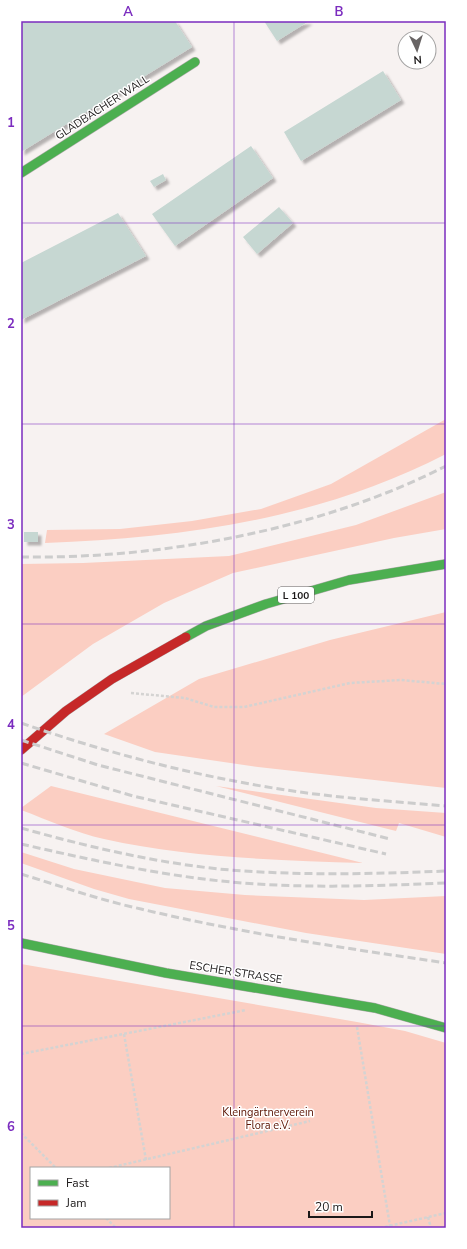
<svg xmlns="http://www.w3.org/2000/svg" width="467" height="1249" font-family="'Nunito Sans',sans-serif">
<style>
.green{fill:#fbcec2;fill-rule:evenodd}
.building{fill:#c6d7d2;filter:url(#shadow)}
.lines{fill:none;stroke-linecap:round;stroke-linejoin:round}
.fast-casing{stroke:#aeabab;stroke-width:10}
.jam-casing{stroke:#aeabab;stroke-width:10}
.path{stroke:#d4d3d2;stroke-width:2.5;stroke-dasharray:3 2;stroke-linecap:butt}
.fast{stroke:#4caf50;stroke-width:9}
.jam{stroke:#c62828;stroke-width:9}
.rail{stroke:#ccc;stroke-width:3;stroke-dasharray:8 4;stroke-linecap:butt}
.grid{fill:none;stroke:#7b2cbf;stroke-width:1;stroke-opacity:0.55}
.labels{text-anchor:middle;stroke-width:3;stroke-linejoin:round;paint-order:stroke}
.shield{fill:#fff;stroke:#5f5d5d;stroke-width:1}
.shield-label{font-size:10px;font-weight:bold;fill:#1b1818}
.street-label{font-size:11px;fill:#1b1818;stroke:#fff}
.park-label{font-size:11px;fill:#5b1403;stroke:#fff}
.neatline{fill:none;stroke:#7b2cbf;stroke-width:1.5}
.grid-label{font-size:13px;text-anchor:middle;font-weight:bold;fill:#7b2cbf}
</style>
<defs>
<filter id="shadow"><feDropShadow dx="3.5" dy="3.5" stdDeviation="1" flood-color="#0004"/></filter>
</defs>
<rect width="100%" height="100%" fill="#f7f2f1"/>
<path class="green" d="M 446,419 L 446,454 C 320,519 184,538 45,543 L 47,530 L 120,529 L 192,521 L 261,509 L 331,484 Z
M 446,492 L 446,529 L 394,538 L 233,573 L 164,603 L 93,644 L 21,697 L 21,564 L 83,563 L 229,556 L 356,525 Z
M 446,612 L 446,788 L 258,767 L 155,752 L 104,734 L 199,679 L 330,640 Z
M 51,786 L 363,863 C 277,860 189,858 104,839 C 76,833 48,820 21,810 L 21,808 Z
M 216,786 L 376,808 L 446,813 L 446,837 L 399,823 L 396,831 Z
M 21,852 L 74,869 L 165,888 L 245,895 L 364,900 L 446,896 L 446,954 L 306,933 L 129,899 L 94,889 L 21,863 Z
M 21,964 L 357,1022 L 405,1031 L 446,1043 L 446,1228 L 21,1228 ZM 31,1168 L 169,1168 L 169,1218 L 31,1218 Z"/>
<path class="building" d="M 21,21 L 175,21 L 192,47 L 21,152 Z
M 264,21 L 309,21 L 277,41 Z
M 383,71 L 401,100 L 301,161 L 284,132 Z
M 251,146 L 273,178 L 175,246 L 152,214 Z
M 163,174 L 166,180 L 154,187 L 150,181 Z
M 279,207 L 293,223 L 257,254 L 243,237 Z
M 118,213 L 146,256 L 21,320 L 21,263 Z
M 24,532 L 38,532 L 38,542 L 24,542 Z"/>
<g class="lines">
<defs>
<path id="fast" d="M 21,173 L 195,62
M 186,637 L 206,626 L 266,604 L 349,580 L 446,564
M 21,943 L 166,973 L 375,1008 L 446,1028"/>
<path id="jam" d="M 21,750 L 66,711 L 112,679 L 186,637"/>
</defs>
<use href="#fast" class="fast-casing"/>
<use href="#jam" class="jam-casing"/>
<path class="path" d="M 131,693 L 185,698 L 214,707 L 244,707 L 350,683 L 401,680 L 446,684
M 357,1027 L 390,1226
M 124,1034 L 146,1160
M 21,1054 L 246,1010
M 21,1133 L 56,1168
M 109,1168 L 310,1121
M 428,1217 L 431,1228
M 106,1218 L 116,1228
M 380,1228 L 446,1213"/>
<use href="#fast" class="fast"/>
<use href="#jam" class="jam"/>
<path class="rail" d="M 21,557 C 162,559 320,530 446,466
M 21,723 C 113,755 210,780 307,793 C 353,799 400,802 446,806
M 21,740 L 98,765 L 390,839
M 21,763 L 133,796 L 386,854
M 21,828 C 85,846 152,862 219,869 C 295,876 371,874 446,871
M 21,844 C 87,859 154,874 221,881 C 296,889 371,886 446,883
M 21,874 C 60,886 100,900 141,909 C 241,933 344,948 446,963"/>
</g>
<path class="grid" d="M 234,21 L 234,1228M 21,223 L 446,223M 21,424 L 446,424M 21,624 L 446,624M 21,825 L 446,825M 21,1026 L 446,1026"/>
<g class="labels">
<rect class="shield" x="278" y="587" width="36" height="16" rx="3"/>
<g class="shield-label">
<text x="296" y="599">L 100</text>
</g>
<g class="street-label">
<text transform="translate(102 107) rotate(-33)" y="4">GLADBACHER WALL</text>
<text transform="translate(236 972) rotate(9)" y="4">ESCHER STRASSE</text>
</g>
<g class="park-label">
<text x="268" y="1116">Kleingärtnerverein<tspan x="268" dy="13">Flora e.V.</tspan></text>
</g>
</g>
<rect width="467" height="1249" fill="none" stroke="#ffffff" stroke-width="44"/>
<rect x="30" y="1167" width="140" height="52" fill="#ffffff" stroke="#a4a3a3"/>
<rect x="38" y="1180" width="20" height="6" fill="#4caf50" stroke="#a4a3a3"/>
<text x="66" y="1187" font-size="12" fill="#1b1818">Fast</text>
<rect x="38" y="1200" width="20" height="6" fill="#c62828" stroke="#a4a3a3"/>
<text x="66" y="1207" font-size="12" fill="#1b1818">Jam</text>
<g transform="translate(417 50) rotate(176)"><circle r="19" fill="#ffffff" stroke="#a4a3a3"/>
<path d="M0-3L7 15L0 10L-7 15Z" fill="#686464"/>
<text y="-6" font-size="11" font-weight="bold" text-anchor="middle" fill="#1b1818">N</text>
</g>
<path d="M309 1211v6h63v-6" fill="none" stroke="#1b1818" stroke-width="2"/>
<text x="315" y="1211" font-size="12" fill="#1b1818" stroke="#ffffff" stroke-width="3" paint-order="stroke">20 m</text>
<rect x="22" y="22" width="423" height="1205" class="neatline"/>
<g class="grid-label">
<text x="128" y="16">A</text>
<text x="339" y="16">B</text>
<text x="11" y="127">1</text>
<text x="11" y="328">2</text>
<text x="11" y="529">3</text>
<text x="11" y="729">4</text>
<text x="11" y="930">5</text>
<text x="11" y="1131">6</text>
</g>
</svg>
